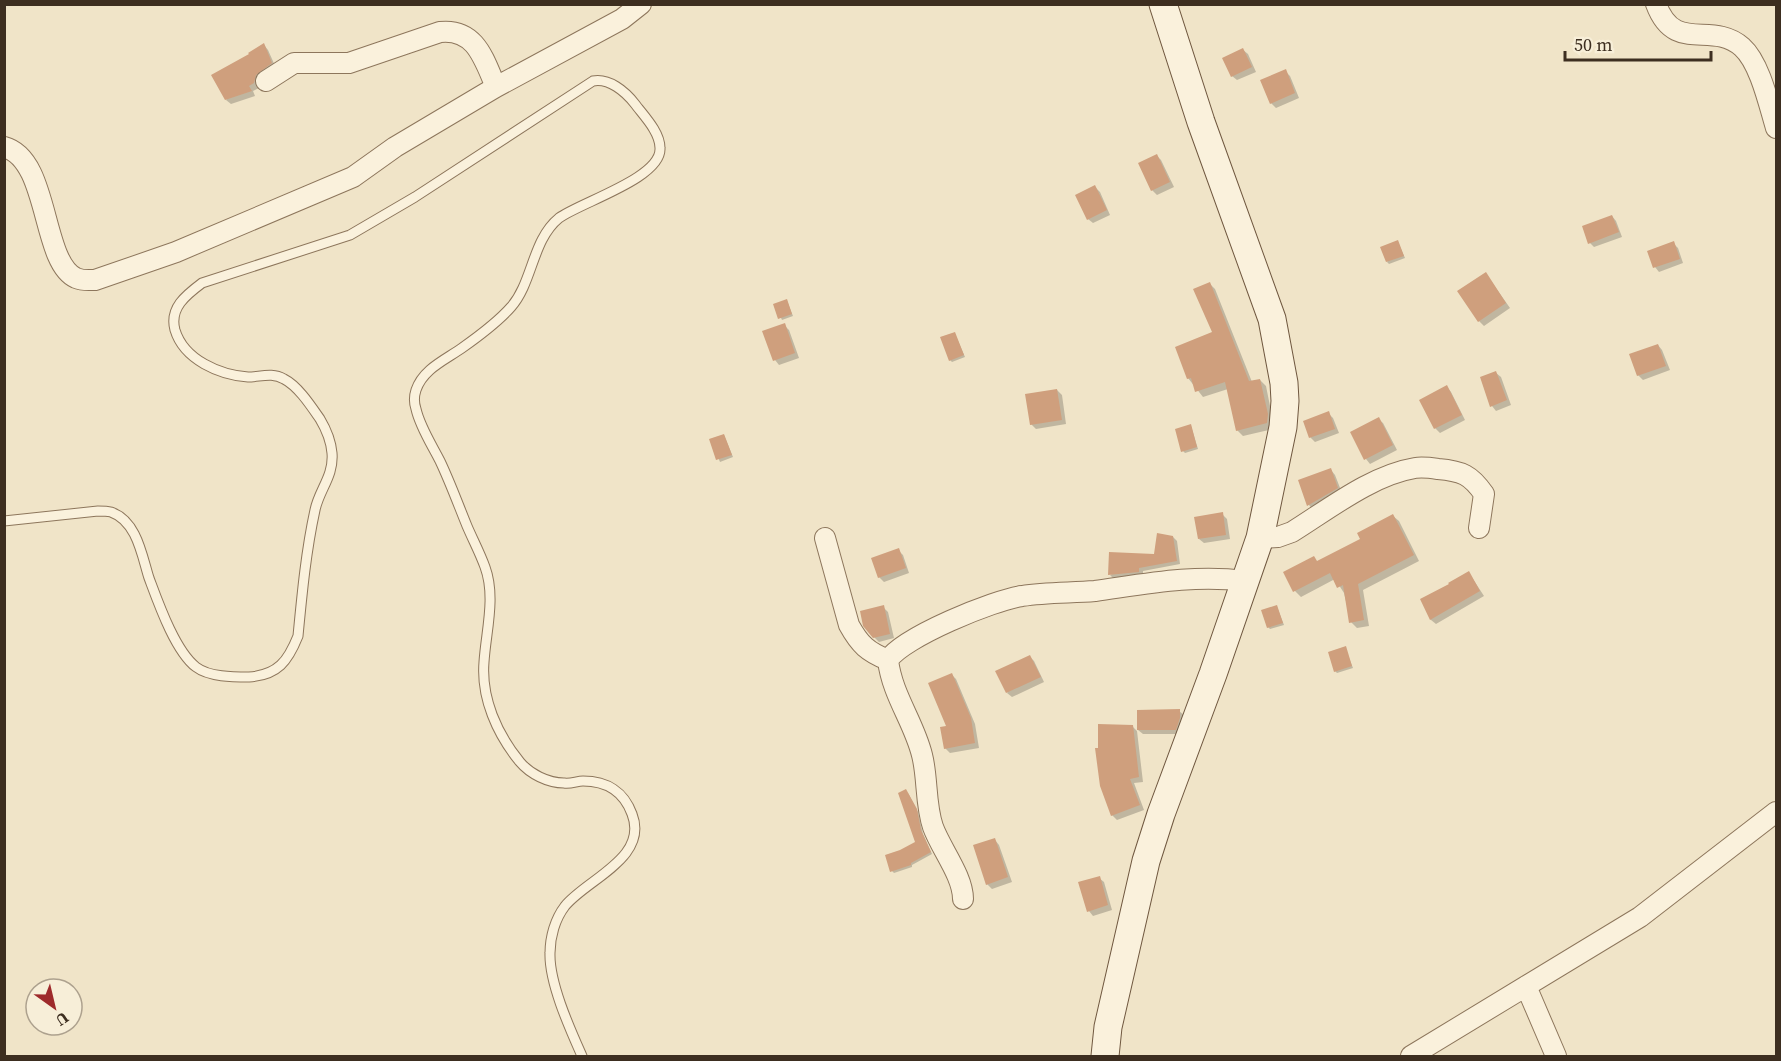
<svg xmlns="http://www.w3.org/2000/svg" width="1781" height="1061" font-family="'Source Serif 4',serif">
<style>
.shadow{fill:#0003}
.building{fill:#cf9f7d}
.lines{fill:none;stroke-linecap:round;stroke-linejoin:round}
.lane-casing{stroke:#8d765c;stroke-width:11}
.street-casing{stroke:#8d765c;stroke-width:22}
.secondary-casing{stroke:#6f573f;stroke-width:29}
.lane{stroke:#faf1dc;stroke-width:9}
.street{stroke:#faf1dc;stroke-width:20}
.secondary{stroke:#faf1dc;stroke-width:27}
</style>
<rect width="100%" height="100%" fill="#f0e4c8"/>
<path class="shadow" d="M 264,45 L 268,50 L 276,68 L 260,80 L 259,88 L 253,91 L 255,96 L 231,104 L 226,100 Z
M 1243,50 L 1248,54 L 1256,72 L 1237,80 L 1232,76 Z
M 1285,71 L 1290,76 L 1299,98 L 1276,108 L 1271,103 Z
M 1157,156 L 1161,160 L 1174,187 L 1157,195 L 1152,190 Z
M 1095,187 L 1100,192 L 1110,215 L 1093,223 L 1088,219 Z
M 1612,216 L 1616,221 L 1622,237 L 1594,247 L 1590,243 Z
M 1398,242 L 1405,258 L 1389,264 L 1387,262 Z
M 1673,243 L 1678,248 L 1683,263 L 1659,272 L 1655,267 Z
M 1486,274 L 1510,308 L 1484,326 L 1479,321 Z
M 1209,283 L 1215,289 L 1252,382 L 1260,380 L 1266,386 L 1273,421 L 1273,429 L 1243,436 L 1237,430 L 1228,389 L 1203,397 L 1188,378 L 1214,333 Z
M 787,301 L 793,316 L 782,320 L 775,305 Z
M 784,325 L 789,330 L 799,358 L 779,365 L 775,360 L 764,332 Z
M 955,334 L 965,357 L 952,362 L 950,360 Z
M 1658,345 L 1662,350 L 1670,370 L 1643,380 L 1638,375 Z
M 1496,373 L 1501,377 L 1511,405 L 1496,411 L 1492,406 Z
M 1447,387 L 1451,392 L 1465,420 L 1440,433 L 1435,428 Z
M 1057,390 L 1062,395 L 1066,424 L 1036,429 L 1031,424 Z
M 1328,413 L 1333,418 L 1339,433 L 1315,442 L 1310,437 Z
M 1378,419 L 1383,423 L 1397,450 L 1370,464 L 1366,459 Z
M 1191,426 L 1198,449 L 1185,453 L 1183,451 Z
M 724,435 L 733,457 L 720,462 L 711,440 Z
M 1331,470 L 1335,475 L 1342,493 L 1313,510 L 1309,505 L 1300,481 Z
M 1222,514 L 1227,519 L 1230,539 L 1204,543 L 1199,539 Z
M 1393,516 L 1399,521 L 1419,561 L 1363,590 L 1369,626 L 1357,628 L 1351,622 L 1344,593 L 1335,579 L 1301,597 L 1295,591 L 1285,573 L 1318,562 L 1362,539 Z
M 1173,537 L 1177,541 L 1180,564 L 1143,571 L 1143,576 L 1113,578 L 1110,575 L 1155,555 Z
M 898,550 L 903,555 L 909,573 L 884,582 L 879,577 Z
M 1469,573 L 1484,596 L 1436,624 L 1431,620 L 1422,600 Z
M 883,607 L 888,612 L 894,638 L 879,642 L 874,637 Z
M 1277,607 L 1284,625 L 1270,629 L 1268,627 Z
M 1345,648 L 1353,668 L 1337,673 L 1335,671 Z
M 1030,657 L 1034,661 L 1044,682 L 1012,697 L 1007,693 Z
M 951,674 L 956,679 L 975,724 L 979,748 L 950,753 L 945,748 Z
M 1179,711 L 1184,715 L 1180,734 L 1143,734 L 1138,730 Z
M 1132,726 L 1137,731 L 1143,782 L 1134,783 L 1144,810 L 1117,820 L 1112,815 Z
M 908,793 L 918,812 L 923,834 L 932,854 L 912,865 L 912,867 L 894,873 L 892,871 L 917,843 Z
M 995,840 L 999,845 L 1012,882 L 992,889 L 987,884 Z
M 1099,878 L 1104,882 L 1112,910 L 1093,916 L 1089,911 Z"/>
<path class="building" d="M 264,43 L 272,63 L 256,75 L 254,83 L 249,86 L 252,91 L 225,100 L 211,75 L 249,54 L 248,53 Z
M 1243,48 L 1252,67 L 1231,77 L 1222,58 Z
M 1286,69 L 1295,93 L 1270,104 L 1260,80 Z
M 1157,154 L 1170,182 L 1151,191 L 1138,163 Z
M 1095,185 L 1107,210 L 1087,220 L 1075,195 Z
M 1612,215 L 1619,232 L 1588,244 L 1582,226 Z
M 1398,240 L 1404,256 L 1386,262 L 1380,247 Z
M 1674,241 L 1680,259 L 1653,268 L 1647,251 Z
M 1486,272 L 1506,303 L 1478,322 L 1457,291 Z
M 1210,282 L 1249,381 L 1260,379 L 1268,414 L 1267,423 L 1236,431 L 1225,382 L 1195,392 L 1191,378 L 1187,379 L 1175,347 L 1212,332 L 1193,289 Z
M 787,299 L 792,314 L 778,319 L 773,304 Z
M 785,323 L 795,353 L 773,361 L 762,331 Z
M 955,332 L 964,355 L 949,361 L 940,337 Z
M 1658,344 L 1666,366 L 1637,376 L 1629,354 Z
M 1496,371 L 1507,400 L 1490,407 L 1480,377 Z
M 1447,385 L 1462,415 L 1434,429 L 1419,400 Z
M 1057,389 L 1062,420 L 1030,425 L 1025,394 Z
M 1329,411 L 1335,429 L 1309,438 L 1303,421 Z
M 1379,417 L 1393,445 L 1364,460 L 1350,432 Z
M 1191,424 L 1197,447 L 1181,452 L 1175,429 Z
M 724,434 L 732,455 L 716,460 L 709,439 Z
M 1331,468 L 1338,488 L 1307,506 L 1298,480 Z
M 1223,512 L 1226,535 L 1198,539 L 1194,517 Z
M 1393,514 L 1414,555 L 1358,584 L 1364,620 L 1349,623 L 1343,585 L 1337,588 L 1330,573 L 1293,592 L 1283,572 L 1314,556 L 1317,561 L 1360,539 L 1357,533 Z
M 1157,533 L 1173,536 L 1177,561 L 1139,568 L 1139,572 L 1108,575 L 1109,552 L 1154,554 Z
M 899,548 L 906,568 L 878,578 L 871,558 Z
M 1469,571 L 1480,591 L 1430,620 L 1420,599 L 1449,584 L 1448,583 Z
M 884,605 L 890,634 L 873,638 L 863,626 L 860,611 Z
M 1277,605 L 1283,623 L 1267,628 L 1261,610 Z
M 1346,646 L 1352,666 L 1334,672 L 1328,652 Z
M 1030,655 L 1041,677 L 1006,693 L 995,671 Z
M 952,673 L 971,718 L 975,743 L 944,749 L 940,727 L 946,726 L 928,683 Z
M 1180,709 L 1180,718 L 1176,730 L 1137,730 L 1137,710 Z
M 1098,724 L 1133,725 L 1139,777 L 1130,779 L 1140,805 L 1111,816 L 1100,786 L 1095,748 L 1098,748 Z
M 906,789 L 917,809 L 921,830 L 931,852 L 911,863 L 911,865 L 890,872 L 885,855 L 900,850 L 915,842 L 898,793 Z
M 995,838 L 1008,877 L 986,885 L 973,845 Z
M 1100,876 L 1108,905 L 1087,912 L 1078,882 Z"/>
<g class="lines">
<defs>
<path id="lane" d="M 4,521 L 98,511 C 102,511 107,511 111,512 C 137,521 142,556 149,578 C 158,602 175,651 196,667 C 209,677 233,677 249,677 C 278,675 288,661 298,636 C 302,594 306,551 315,510 C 319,490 334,476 332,453 C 331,442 326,429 320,419 C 311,406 298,386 284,379 C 272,372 260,377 248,377 C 220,375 184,360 175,330 C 169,308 186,295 202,283 L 350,235 L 415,197 L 593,81 C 609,78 625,91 635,104 C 644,116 660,132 660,148 C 662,178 581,202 559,218 C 532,240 533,282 511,307 C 497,323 479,336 462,348 C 445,360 423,369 416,390 C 414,396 414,403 416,409 C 420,427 432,445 440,461 C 450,482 458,504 467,526 C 473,540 480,553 485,567 C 496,597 486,631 484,662 C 481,698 497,734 520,762 C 530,774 548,783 564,783 C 571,784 577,781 583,781 C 607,781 624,792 632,814 C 649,858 587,879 565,906 C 555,919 550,937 550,953 C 549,983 570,1029 582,1056"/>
<path id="street" d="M 1656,4 C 1675,55 1711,20 1742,47 C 1760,63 1769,105 1776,128
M 266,81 L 294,63 L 349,63 L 440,32 C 476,28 484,60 496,87
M 4,147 C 50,159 41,262 76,278 C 83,281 88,280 95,280 L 176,252 L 353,177 L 395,147 L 496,87 L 622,19 L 641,4
M 825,538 L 849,625 C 860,645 868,652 888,660
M 1260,538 L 1278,537 L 1292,532 C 1329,509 1372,475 1415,468 C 1422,467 1431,468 1438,469 C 1462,471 1471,475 1484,494 L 1479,528
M 963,899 C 963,876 941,849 933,827 C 925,804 928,778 922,755 C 914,722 892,695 888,660 C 903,637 994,600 1022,596 C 1046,592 1071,593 1095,591 C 1145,584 1194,574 1245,581
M 1526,986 L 1556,1056
M 1411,1056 L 1640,917 L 1776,812"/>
<path id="secondary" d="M 1105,1056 L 1108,1027 L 1146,861 L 1161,814 L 1213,674 L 1260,538 L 1283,427 L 1285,401 L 1284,383 L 1272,319 L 1201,122 L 1163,4"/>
</defs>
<use href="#lane" class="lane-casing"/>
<use href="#street" class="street-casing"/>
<use href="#secondary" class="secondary-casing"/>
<use href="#lane" class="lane"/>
<use href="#street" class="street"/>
<use href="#secondary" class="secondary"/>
</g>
<rect width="1781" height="1061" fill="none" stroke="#3d2e20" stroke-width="12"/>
<g transform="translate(54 1007) rotate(146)"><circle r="28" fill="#f7eed8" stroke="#ada18e" stroke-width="1.5"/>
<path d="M0-4.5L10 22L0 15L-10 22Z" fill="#9e2a2b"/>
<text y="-9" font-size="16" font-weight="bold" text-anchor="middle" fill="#3d2e20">U</text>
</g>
<path d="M1565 51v9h146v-9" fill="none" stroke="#3d2e20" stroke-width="3"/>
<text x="1574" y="51" font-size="18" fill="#3d2e20" stroke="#f7eed8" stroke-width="4.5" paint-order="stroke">50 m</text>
</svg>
